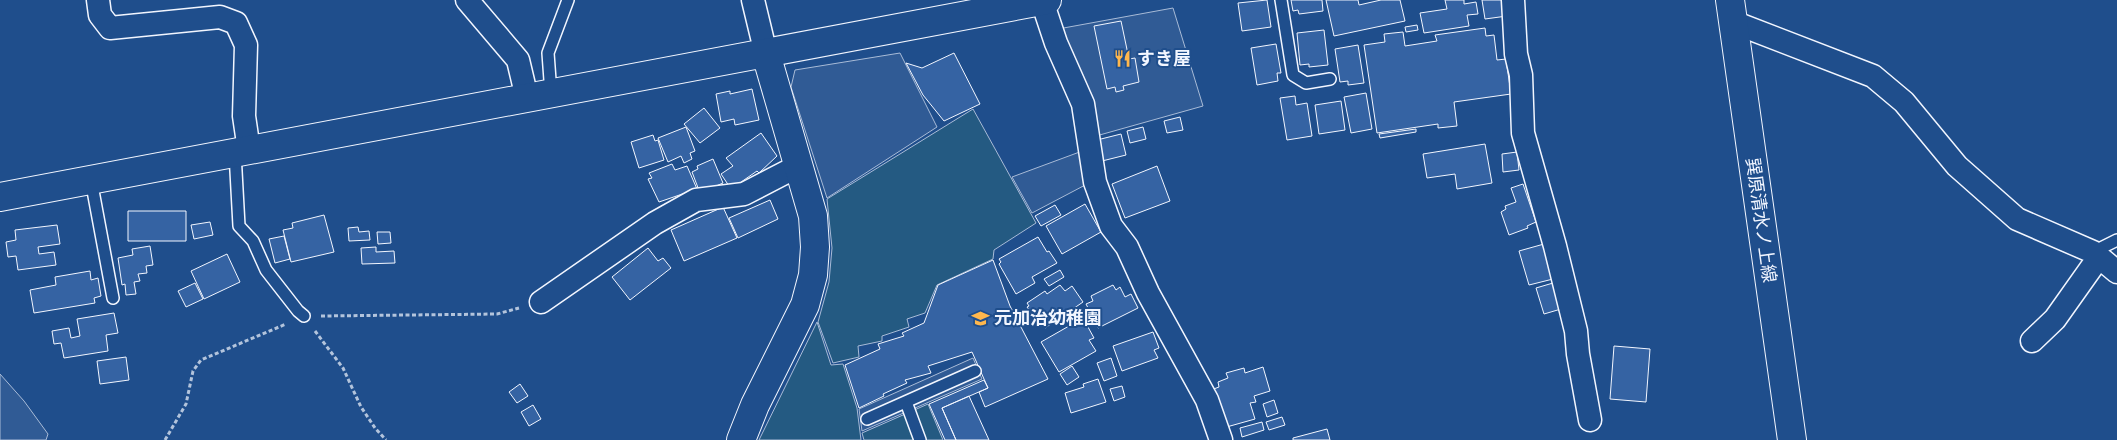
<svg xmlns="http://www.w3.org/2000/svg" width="2117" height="440" font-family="'Alegreya Sans','Noto Sans JP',sans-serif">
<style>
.green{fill:#245a82;stroke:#a8bbd7}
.parking{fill:#305b95;stroke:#a8bbd7}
.building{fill:#3563a3;stroke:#f2f6ff}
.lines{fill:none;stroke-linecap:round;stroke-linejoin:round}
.lane-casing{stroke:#f2f6ff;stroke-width:14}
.street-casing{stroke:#f2f6ff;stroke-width:25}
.secondary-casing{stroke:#f2f6ff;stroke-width:30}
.path{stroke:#b3c4dc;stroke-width:3;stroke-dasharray:4 2.5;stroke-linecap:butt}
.lane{stroke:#1f4e8c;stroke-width:11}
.street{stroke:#1f4e8c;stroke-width:22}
.secondary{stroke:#1f4e8c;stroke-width:28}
.labels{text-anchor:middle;stroke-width:4;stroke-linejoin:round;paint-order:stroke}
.poi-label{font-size:18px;font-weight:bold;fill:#f2f6ff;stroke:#1f4e8c;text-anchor:start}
.street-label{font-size:18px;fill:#f2f6ff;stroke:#1f4e8c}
</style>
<rect width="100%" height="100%" fill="#1f4e8c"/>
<path class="green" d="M 973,109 L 1036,223 L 994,250 L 993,259 L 937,285 L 925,313 L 907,319 L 909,327 L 882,336 L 882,341 L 858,346 L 859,357 L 833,363 L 818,322 L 829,282 L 832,248 L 827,199 Z
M 817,322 L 831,365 L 843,364 L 857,408 L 861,440 L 759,440 Z
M 928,404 L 943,440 L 864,440 L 862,433 Z"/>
<path class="parking" d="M 1173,8 L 1203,106 L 1096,136 L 1058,29 Z
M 900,53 L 937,127 L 827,198 L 791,87 L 795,70 Z
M 1085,150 L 1089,183 L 1032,213 L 1012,177 Z
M 973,358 L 982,379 L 862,431 L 859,409 Z
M 0,374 L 24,401 L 48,434 L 46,440 L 0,440 Z"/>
<path class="building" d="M 1267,0 L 1271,27 L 1242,31 L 1238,3 Z
M 1291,0 L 1322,0 L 1323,11 L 1299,14 L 1298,10 L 1293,11 Z
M 1326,0 L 1358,0 L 1359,5 L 1381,0 L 1400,0 L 1405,21 L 1334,36 Z
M 1445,0 L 1464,0 L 1464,4 L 1476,2 L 1478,14 L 1467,15 L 1469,26 L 1424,33 L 1420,13 L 1447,9 Z
M 1482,0 L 1505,0 L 1507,16 L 1485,19 Z
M 1121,21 L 1129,59 L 1135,58 L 1139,82 L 1123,86 L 1124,90 L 1116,92 L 1115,87 L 1107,89 L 1094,26 Z
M 1417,25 L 1418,30 L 1406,32 L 1405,27 Z
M 1485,28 L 1486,36 L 1494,35 L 1497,60 L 1506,59 L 1511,94 L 1454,102 L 1457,126 L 1438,128 L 1438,124 L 1377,133 L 1364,45 L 1385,42 L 1384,34 L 1403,32 L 1405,46 L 1437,41 L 1435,35 Z
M 1324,30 L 1328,65 L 1309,67 L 1309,64 L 1300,65 L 1297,33 Z
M 1276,44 L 1281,73 L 1277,73 L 1278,81 L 1257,85 L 1251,48 Z
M 1358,45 L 1364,83 L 1348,85 L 1348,81 L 1340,82 L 1335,49 Z
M 954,53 L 980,104 L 944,121 L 923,95 L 906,63 L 922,68 Z
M 752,89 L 759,120 L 735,125 L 734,119 L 721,122 L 716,94 L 730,91 L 730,94 Z
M 1366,93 L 1372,129 L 1351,133 L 1344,97 Z
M 1295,96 L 1296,105 L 1307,103 L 1312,136 L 1287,140 L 1280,98 Z
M 1341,101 L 1345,130 L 1319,134 L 1315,105 Z
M 704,108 L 720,128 L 700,143 L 684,124 Z
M 1180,117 L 1183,130 L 1167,133 L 1164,121 Z
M 686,127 L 695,151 L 690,153 L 692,159 L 684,163 L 681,156 L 668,162 L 658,138 Z
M 1143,127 L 1146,139 L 1130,143 L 1127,131 Z
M 1416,129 L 1416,132 L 1380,138 L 1379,134 Z
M 761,133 L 777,156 L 759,173 L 757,171 L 731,189 L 721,174 L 733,166 L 726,158 Z
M 1121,134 L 1126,155 L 1102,161 L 1097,140 Z
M 653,135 L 655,141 L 658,140 L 664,160 L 639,168 L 631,142 Z
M 1485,144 L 1492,183 L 1457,189 L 1455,174 L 1427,178 L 1423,154 Z
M 1517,152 L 1519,170 L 1503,172 L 1502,154 Z
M 713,159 L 723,183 L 700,193 L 692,172 L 698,169 L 697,166 Z
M 672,164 L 675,170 L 687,166 L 697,189 L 659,202 L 648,179 L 652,178 L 649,173 Z
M 1157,166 L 1170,201 L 1125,218 L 1112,184 Z
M 1523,184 L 1536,222 L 1527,226 L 1528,228 L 1509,235 L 1501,212 L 1506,209 L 1505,206 L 1516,202 L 1511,188 Z
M 770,200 L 778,219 L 738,238 L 729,218 Z
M 1085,204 L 1101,232 L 1062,254 L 1046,226 Z
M 1055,205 L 1061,215 L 1041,226 L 1035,216 Z
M 723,207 L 737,238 L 684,261 L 671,230 Z
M 128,211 L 186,211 L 186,241 L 128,241 Z
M 324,215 L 334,252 L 291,262 L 283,230 L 293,228 L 292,223 Z
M 210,222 L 213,235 L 194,239 L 191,225 Z
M 57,225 L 60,244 L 38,247 L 39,254 L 54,252 L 56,265 L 18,270 L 16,256 L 8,257 L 6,242 L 16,240 L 15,230 Z
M 358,227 L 359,232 L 369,231 L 370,240 L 349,241 L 348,228 Z
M 377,232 L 390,232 L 391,243 L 378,244 Z
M 284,236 L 290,259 L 275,263 L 269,239 Z
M 1038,237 L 1047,252 L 1049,251 L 1057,263 L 1032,277 L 1035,283 L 1016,294 L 999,264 L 1001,262 L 999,259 Z
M 1544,244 L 1553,279 L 1529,285 L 1519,251 Z
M 150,246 L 153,265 L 146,266 L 147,273 L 138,274 L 140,281 L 134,282 L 136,294 L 126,295 L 125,284 L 122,285 L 118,258 L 133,255 L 132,249 Z
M 376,247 L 376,252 L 394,251 L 395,263 L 362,264 L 361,248 Z
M 648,248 L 658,261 L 663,258 L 671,268 L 630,300 L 612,277 Z
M 227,254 L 240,282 L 204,299 L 191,271 Z
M 993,260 L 1010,306 L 1048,379 L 985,407 L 979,392 L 988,388 L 972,352 L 928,366 L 931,373 L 905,380 L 907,383 L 883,394 L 884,396 L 859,408 L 845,365 L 880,349 L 878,344 L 904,336 L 902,333 L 924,323 L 938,285 Z
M 1060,270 L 1064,277 L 1049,286 L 1044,279 Z
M 90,271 L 91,280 L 98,278 L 101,296 L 94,298 L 95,303 L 34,313 L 30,290 L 56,285 L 55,277 Z
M 195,283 L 203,299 L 186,307 L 178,291 Z
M 1553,283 L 1561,309 L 1544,314 L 1536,288 Z
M 1060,285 L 1065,291 L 1072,286 L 1083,302 L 1045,328 L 1040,321 L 1038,323 L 1027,307 L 1029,306 L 1027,303 L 1045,291 L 1047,294 Z
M 1113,285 L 1116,290 L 1120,287 L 1125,297 L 1131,294 L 1138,308 L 1098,328 L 1086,304 L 1093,301 L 1091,296 Z
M 114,313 L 118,333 L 106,335 L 108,351 L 64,358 L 61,343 L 54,344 L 52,331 L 69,328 L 71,338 L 80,336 L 77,319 Z
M 1083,318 L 1094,338 L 1089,340 L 1096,351 L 1059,372 L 1041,342 Z
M 1153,332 L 1159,348 L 1154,350 L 1158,358 L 1122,371 L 1113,346 Z
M 1614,346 L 1650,349 L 1646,402 L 1610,399 Z
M 126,357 L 129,380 L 100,384 L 97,361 Z
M 1111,358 L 1117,376 L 1104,381 L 1097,363 Z
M 1072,366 L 1079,377 L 1067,385 L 1060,374 Z
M 1263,367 L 1270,391 L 1254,396 L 1256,402 L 1250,403 L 1255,419 L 1223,428 L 1211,390 L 1219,387 L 1218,382 L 1228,378 L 1226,373 L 1244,368 L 1245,373 Z
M 1098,379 L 1106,402 L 1071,413 L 1065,393 L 1084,387 L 1083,384 Z
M 984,380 L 988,388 L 942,408 L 956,440 L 945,440 L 929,404 Z
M 520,384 L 528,396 L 517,403 L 509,392 Z
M 1122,386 L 1125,397 L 1114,401 L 1110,389 Z
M 969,396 L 989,440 L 956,440 L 942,408 Z
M 1274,400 L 1278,413 L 1267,417 L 1263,404 Z
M 533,405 L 541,419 L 529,426 L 521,412 Z
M 1282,417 L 1285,425 L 1269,430 L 1266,422 Z
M 1262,422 L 1264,430 L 1242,437 L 1240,428 Z
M 1327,429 L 1330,440 L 1293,440 L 1293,438 Z"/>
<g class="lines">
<defs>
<path id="lane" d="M 1281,0 L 1293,75 L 1306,83 L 1330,79
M 551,94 L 548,53 L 568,0
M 235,153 L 239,226 L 253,241 L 266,270 L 298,311 L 304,316
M 91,180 L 113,298
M 2093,252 L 2117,240
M 906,402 L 920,440
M 867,419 L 975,371"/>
<path id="street" d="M 98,0 L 100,15 L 110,28 L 220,17 L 236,23 L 246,45 L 244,116 L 249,150
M 467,0 L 518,60 L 527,98
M 753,0 L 766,54
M 1513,0 L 1516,54 L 1521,75 L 1523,133 L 1555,246 L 1576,331 L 1578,354 L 1590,420
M 1042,1 L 1056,43 L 1083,104 L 1095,182 L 1111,226 L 1127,247 L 1148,293 L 1207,400 L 1221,440
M 1733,22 L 1873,76 L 1904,102 L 1957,166 L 2017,219 L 2093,252 L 2117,272
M 541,302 L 655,223 L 696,200 L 744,194 L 798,166
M 2032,341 L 2055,319 L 2099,257"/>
<path id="secondary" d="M 1730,0 L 1792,440
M 0,197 L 1047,0
M 741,440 L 755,405 L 805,305 L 813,275 L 815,247 L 813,216 L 766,54"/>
</defs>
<use href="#lane" class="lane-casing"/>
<use href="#street" class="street-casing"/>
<use href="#secondary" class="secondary-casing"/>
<path class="path" d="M 321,316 L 497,314 L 519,308
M 315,331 L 343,368 L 361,407 L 375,428 L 386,440
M 165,440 L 186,404 L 193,371 L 201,360 L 286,324"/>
<use href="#lane" class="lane"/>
<use href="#street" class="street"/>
<use href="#secondary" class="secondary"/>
</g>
<defs>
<symbol id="restaurant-bare" viewBox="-9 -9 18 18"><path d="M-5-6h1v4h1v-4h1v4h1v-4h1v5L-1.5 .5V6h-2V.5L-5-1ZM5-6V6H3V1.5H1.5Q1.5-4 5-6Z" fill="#ffb74d" stroke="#1f4e8c" stroke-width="2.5" paint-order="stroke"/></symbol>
<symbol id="school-bare" viewBox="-9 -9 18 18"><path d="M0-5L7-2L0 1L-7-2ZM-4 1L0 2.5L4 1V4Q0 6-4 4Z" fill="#ffb74d" stroke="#1f4e8c" stroke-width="2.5" paint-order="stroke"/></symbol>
</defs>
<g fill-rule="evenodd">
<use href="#restaurant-bare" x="1110" y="46" width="25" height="25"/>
<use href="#school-bare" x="968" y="306" width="25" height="25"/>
</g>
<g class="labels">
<g class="poi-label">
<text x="1137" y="65">すき屋</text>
<text x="994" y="324">元加治幼稚園</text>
</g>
<g class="street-label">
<text transform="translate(1761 220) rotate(82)" y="6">巽原清水ノ上線</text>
</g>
</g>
</svg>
